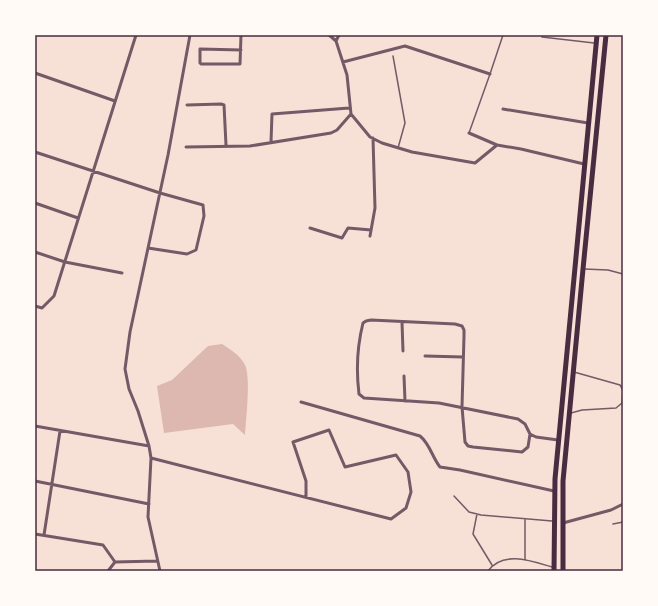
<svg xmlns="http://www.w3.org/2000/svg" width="658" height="606" font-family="'PT Sans Narrow',sans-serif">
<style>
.water{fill:#dcb8b0}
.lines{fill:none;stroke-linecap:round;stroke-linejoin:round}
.service{stroke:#755966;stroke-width:1.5}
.minor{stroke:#755966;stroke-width:3}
.primary{stroke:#4a2c40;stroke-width:5}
.neatline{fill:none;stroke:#4a2c40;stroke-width:1.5}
</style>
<rect width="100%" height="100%" fill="#f7e1d7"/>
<path class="water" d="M 222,344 C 230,349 241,356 245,365 C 251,377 246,420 245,435 L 233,424 L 164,433 L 157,386 L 172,380 L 208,346 Z"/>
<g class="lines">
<path class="service" d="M 542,35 L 542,37 L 594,43
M 393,56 L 405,123 L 398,148
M 469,133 L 490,74 L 503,35
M 584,269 L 608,270 L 623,274
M 574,372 L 620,385 L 623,390
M 571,413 L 582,410 L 616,408 L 622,403 L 623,392
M 454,496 L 469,512 L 481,515 L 552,521
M 477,514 L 473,534 L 492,565
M 613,524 L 623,522
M 525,560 L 525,520
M 488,571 C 503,550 532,561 552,567"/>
<path class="minor" d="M 329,35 L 336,41
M 339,35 L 336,41 L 347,75 L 351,114 L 370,137 L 382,143 L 412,152 L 475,163 L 497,145 L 521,149 L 584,164
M 241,50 L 200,49 L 200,63 L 201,64 L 240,64 L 241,35
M 343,62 L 405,46 L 490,74
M 35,73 L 115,101
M 187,105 L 221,104 L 224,105 L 226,145
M 503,109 L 588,123
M 469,133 L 497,145
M 271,142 L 272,114 L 349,108
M 186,147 L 250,146 L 331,133 L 337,130 L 351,114
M 35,152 L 160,193 L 203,205 L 204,216 L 196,250 L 187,254 L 148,248
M 35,203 L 78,218
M 310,228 L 342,238 L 348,228 L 371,230
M 370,236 L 375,208 L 373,138
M 35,252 L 65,262 L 122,273
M 35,306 L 42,308 L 54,296 L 136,35
M 402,322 L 403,351
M 425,356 L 463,357
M 404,376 L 405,401
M 301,402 L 420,436 C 430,444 432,457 440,467 L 460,470 L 554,491
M 35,426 L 149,446
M 530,434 L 528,447 L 522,452 L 473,447 L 468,446 L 465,442 L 462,407 L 464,336 L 464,330 L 462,326 L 455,324 L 371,320 L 366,321 L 363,323 C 357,347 356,370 359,394 L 364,398 L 439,403 L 518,419 L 525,424 L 530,434 L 536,437 L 558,440
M 151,458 L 391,519 L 406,508 L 411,492 L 408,472 L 396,455 L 345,467 L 329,430 L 293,442 L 306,481 L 306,497
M 35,481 L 149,504
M 563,523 L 611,510 L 623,504
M 35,534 L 103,545 L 115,562 L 157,561
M 44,535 L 60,431
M 108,571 L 115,562
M 160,571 L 148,517 L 151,458 L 149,446 L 138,411 L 129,389 L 125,369 L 130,332 L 168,155 L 190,35"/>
<path class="primary" d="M 554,571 L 555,479 L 597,35
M 563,571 L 563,481 L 583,269 L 606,35"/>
</g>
<rect width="658" height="606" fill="none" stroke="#fffaf5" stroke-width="72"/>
<rect x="36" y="36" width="586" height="534" class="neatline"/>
</svg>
